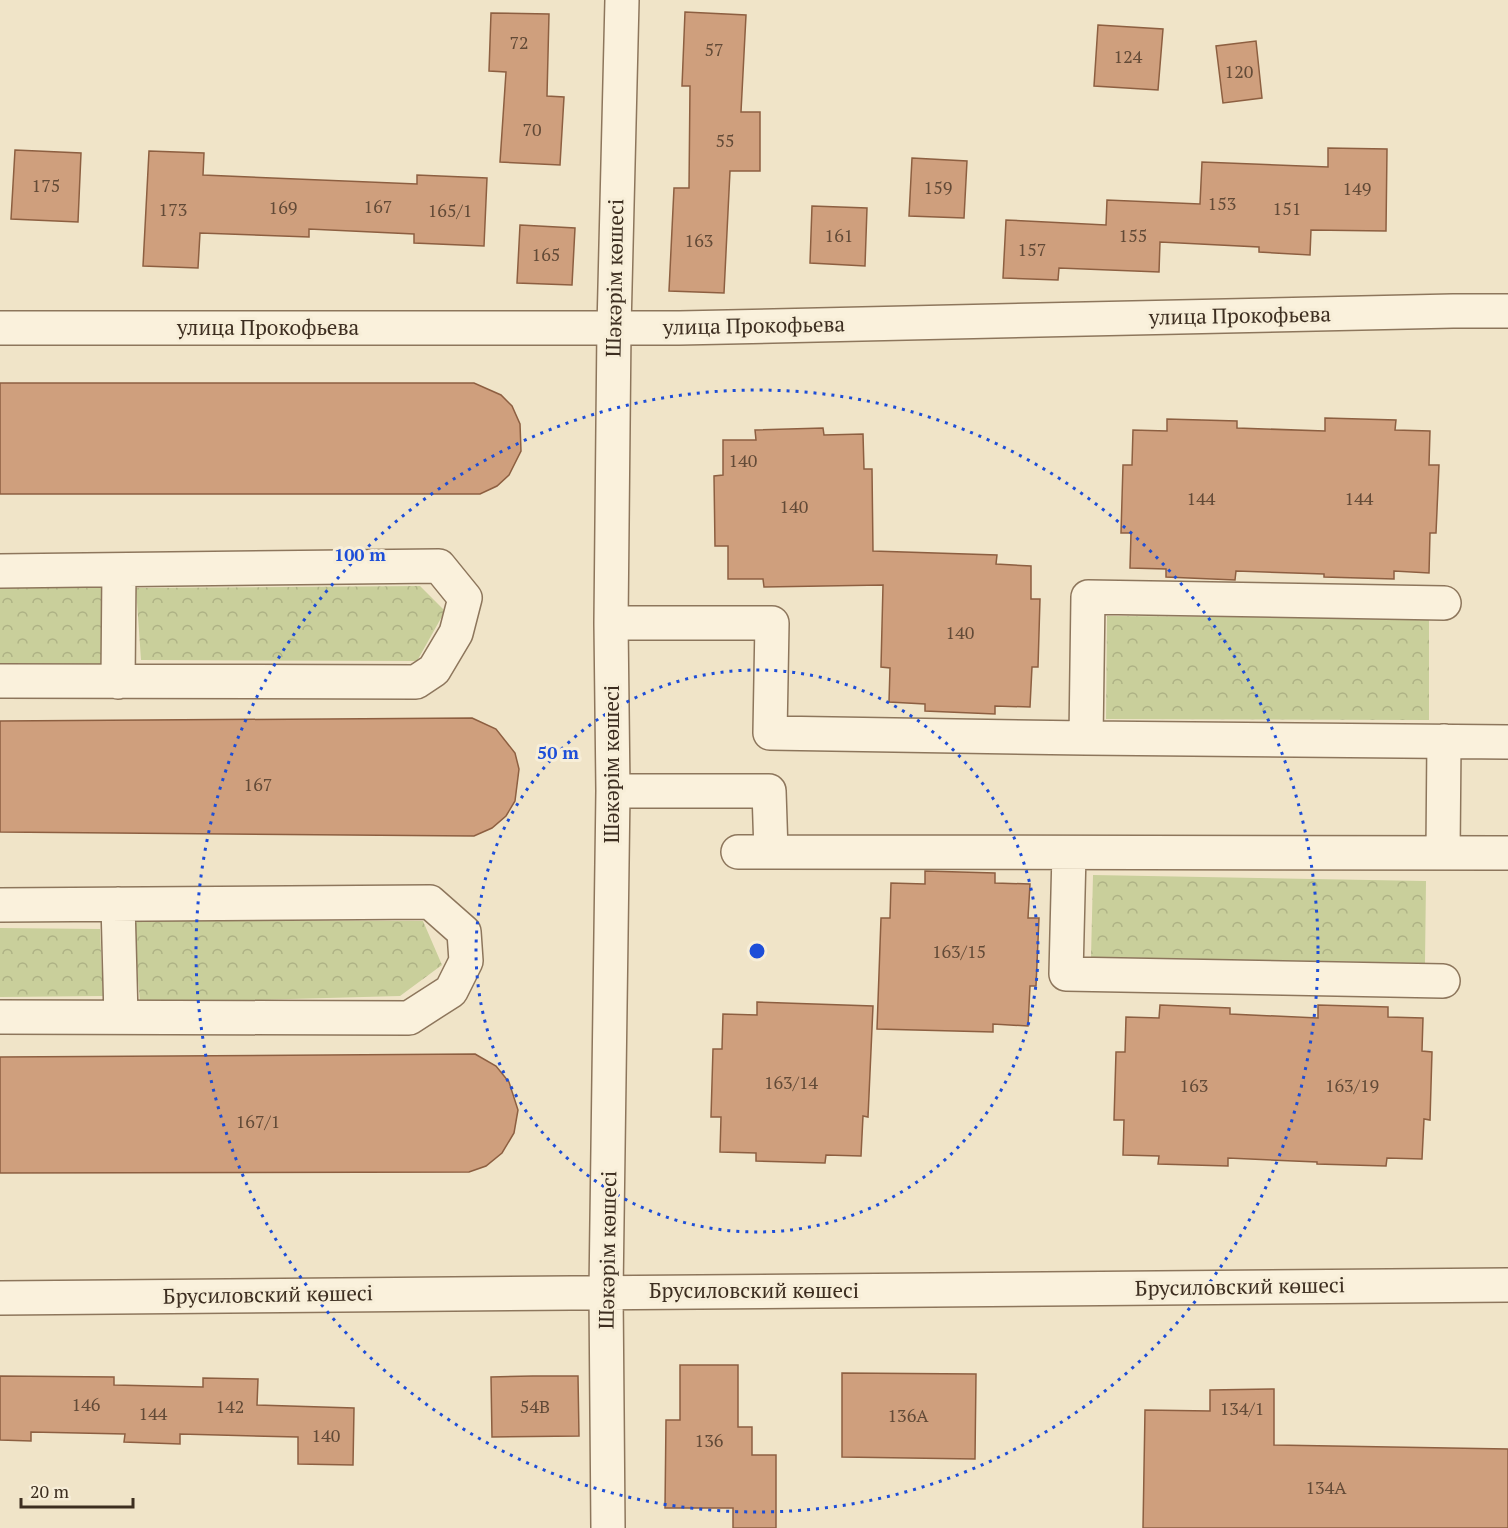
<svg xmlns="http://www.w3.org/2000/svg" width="1508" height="1528" font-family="'PT Serif',serif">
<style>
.forest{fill:url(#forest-crowns)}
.building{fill:#cf9f7d;stroke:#8d5f41;stroke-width:1.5}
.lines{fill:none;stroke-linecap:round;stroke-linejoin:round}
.minor-casing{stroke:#8d765c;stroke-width:36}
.minor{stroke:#faf1dc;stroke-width:33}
.ring{fill:none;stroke:#1d4ed8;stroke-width:3;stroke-dasharray:3 6}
.labels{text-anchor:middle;stroke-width:6;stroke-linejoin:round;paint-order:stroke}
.number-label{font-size:18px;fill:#624a37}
.street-label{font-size:21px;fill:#3d2e20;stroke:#f7eed8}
.centre{fill:#1d4ed8;stroke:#f7eed8;stroke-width:3}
.ring-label{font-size:18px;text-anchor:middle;font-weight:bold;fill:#1d4ed8;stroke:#f7eed8;stroke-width:6;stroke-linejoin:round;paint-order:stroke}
</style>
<defs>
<pattern id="forest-crowns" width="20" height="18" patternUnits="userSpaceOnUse" patternTransform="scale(1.5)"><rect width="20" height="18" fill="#c9cf9b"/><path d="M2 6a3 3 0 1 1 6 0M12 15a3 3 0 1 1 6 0" fill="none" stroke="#aeb285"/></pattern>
</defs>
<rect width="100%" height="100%" fill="#f0e4c8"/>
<path class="forest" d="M 101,586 L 105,664 L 0,663 L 0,588 Z
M 420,586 L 445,611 L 417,661 L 141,660 L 136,588 Z
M 1107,616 L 1429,618 L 1429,720 L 1106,719 Z
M 1093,875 L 1426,881 L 1425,963 L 1091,957 Z
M 133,920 L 423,921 L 442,965 L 400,996 L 140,1003 Z
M 0,928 L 100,929 L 103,996 L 0,997 Z"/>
<path class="building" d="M 685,12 L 746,15 L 741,112 L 760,112 L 760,171 L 730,171 L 724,293 L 669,291 L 674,188 L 689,188 L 690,86 L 682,86 Z
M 491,13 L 549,14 L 547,96 L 564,97 L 560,165 L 500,162 L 506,72 L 489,71 Z
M 1098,25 L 1163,29 L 1158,90 L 1094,86 Z
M 1256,41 L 1262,98 L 1223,103 L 1216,46 Z
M 1328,148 L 1387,149 L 1386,231 L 1311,230 L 1310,255 L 1259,252 L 1259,247 L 1160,242 L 1159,272 L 1059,268 L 1058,280 L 1003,278 L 1006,220 L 1106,225 L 1107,200 L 1200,204 L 1202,162 L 1328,167 Z
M 15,150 L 81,153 L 78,222 L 11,219 Z
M 149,151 L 204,153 L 203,175 L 417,184 L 417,175 L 487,178 L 484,246 L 414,243 L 414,234 L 309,229 L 309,237 L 200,233 L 198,268 L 143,266 Z
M 912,158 L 967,161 L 964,218 L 909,216 Z
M 812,206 L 867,208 L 865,266 L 810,263 Z
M 520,225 L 575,228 L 572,285 L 517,283 Z
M 0,383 L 474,383 L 501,395 L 512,406 L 520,424 L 521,451 L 509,475 L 497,486 L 480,494 L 0,494 Z
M 1325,418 L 1396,420 L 1395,430 L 1430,431 L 1429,465 L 1439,465 L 1436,533 L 1430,533 L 1429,573 L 1394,571 L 1394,579 L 1324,577 L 1324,574 L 1236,571 L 1235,580 L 1166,577 L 1166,569 L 1130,568 L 1131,533 L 1121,533 L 1123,465 L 1132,465 L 1133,430 L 1167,431 L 1167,419 L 1237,421 L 1237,428 L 1325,431 Z
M 823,428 L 824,435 L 863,434 L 864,469 L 872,469 L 873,551 L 997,555 L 996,564 L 1031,566 L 1031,599 L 1040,599 L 1038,667 L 1032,667 L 1030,707 L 995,706 L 995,714 L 925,711 L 925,704 L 889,702 L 890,668 L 881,667 L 883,585 L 764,587 L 763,579 L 728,579 L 728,546 L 715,546 L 714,476 L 723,475 L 723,440 L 756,440 L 755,430 Z
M 472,718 L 496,729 L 515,753 L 519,769 L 515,801 L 506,816 L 492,828 L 474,836 L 0,832 L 0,721 Z
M 925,871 L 995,873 L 995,883 L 1030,884 L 1028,918 L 1039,918 L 1036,986 L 1030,986 L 1028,1026 L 993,1024 L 993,1032 L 877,1029 L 881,918 L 890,918 L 891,883 L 925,884 Z
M 757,1002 L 873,1006 L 868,1117 L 863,1116 L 861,1156 L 826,1155 L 825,1163 L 756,1161 L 756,1153 L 720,1152 L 721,1117 L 711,1117 L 713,1049 L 722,1049 L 723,1014 L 757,1015 Z
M 1160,1005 L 1230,1008 L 1230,1014 L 1318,1018 L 1318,1005 L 1388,1007 L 1388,1017 L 1423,1018 L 1422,1051 L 1432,1052 L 1430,1120 L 1424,1119 L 1422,1159 L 1387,1158 L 1386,1166 L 1317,1164 L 1317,1162 L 1228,1158 L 1228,1166 L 1158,1164 L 1159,1156 L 1123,1155 L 1124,1120 L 1114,1120 L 1116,1052 L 1125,1052 L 1126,1017 L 1159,1018 Z
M 475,1054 L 496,1066 L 509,1082 L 518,1110 L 514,1133 L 502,1153 L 486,1166 L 469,1172 L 0,1173 L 0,1057 Z
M 680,1365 L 738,1365 L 738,1427 L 752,1427 L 752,1455 L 776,1455 L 776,1528 L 733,1528 L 733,1508 L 665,1508 L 666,1420 L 680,1420 Z
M 842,1373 L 976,1374 L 975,1459 L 842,1457 Z
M 0,1376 L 114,1377 L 114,1385 L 203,1387 L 203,1378 L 258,1379 L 257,1405 L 354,1408 L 353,1465 L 298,1464 L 298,1437 L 180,1434 L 180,1444 L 124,1442 L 125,1434 L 31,1432 L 31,1441 L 0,1440 Z
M 533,1376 L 578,1376 L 579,1436 L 492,1437 L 491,1377 Z
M 1274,1389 L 1274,1445 L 1508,1449 L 1508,1528 L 1143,1528 L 1145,1410 L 1210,1411 L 1210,1390 Z"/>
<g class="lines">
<defs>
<path id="minor" d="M 0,328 L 679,328 L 1453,311 L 1508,311
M 0,571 L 439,566 L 465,598 L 456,633 L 434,670 L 416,682 L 0,681
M 611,623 L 772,623 L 770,733 L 1086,738 L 1508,742
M 118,682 L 119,570
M 1086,738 L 1088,597 L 1444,603
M 613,791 L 769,791 L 771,852
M 738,852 L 1508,853
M 1069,853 L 1066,974 L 1443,981
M 1443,853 L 1444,741
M 118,904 L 121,1017
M 0,905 L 430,902 L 464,932 L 466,961 L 451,991 L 409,1018 L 0,1017
M 0,1298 L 1508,1285
M 608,1528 L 606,1292 L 613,791 L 611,623 L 614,328 L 622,0"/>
</defs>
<use href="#minor" class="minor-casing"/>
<use href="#minor" class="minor"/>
</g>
<g class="ring">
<circle cx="757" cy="951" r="281"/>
<circle cx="757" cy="951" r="561"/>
</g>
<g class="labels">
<g class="number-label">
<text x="519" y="49">72</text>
<text x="714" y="56">57</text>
<text x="1128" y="63">124</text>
<text x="1239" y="78">120</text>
<text x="532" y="136">70</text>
<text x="725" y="147">55</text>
<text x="46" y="192">175</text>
<text x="938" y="194">159</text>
<text x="1357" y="195">149</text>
<text x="1222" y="210">153</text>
<text x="378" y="213">167</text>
<text x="283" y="214">169</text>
<text x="1287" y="215">151</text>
<text x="173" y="216">173</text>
<text x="450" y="217">165/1</text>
<text x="839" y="242">161</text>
<text x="1133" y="242">155</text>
<text x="699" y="247">163</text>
<text x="1032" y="256">157</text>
<text x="546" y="261">165</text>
<text x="743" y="467">140</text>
<text x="1201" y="505">144</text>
<text x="1359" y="505">144</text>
<text x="794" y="513">140</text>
<text x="960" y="639">140</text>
<text x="258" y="791">167</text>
<text x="959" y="958">163/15</text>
<text x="791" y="1089">163/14</text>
<text x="1194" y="1092">163</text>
<text x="1352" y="1092">163/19</text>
<text x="258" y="1128">167/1</text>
<text x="86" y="1411">146</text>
<text x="230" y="1413">142</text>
<text x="535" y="1413">54В</text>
<text x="1242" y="1415">134/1</text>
<text x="153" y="1420">144</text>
<text x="908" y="1422">136А</text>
<text x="326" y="1442">140</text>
<text x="709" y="1447">136</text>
<text x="1326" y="1494">134А</text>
</g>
<g class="street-label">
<text transform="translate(615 278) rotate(-89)" y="7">Шәкәрім көшесі</text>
<text transform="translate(1240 316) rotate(-1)" y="7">улица Прокофьева</text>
<text transform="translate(754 326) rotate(-1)" y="7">улица Прокофьева</text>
<text x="268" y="335">улица Прокофьева</text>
<text transform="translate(612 764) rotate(-90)" y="7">Шәкәрім көшесі</text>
<text transform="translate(608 1250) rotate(-89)" y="7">Шәкәрім көшесі</text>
<text transform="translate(1240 1287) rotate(-1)" y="7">Брусиловский көшесі</text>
<text x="754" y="1298">Брусиловский көшесі</text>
<text transform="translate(268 1295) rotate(-1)" y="7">Брусиловский көшесі</text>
</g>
</g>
<circle cx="757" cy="951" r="9" class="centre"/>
<g class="ring-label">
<text x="360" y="561">100 m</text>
<text x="558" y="759">50 m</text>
</g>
<path d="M21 1498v9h112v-9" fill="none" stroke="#3d2e20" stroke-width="3"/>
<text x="30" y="1498" font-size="18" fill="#3d2e20" stroke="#f7eed8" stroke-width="4.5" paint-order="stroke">20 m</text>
</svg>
